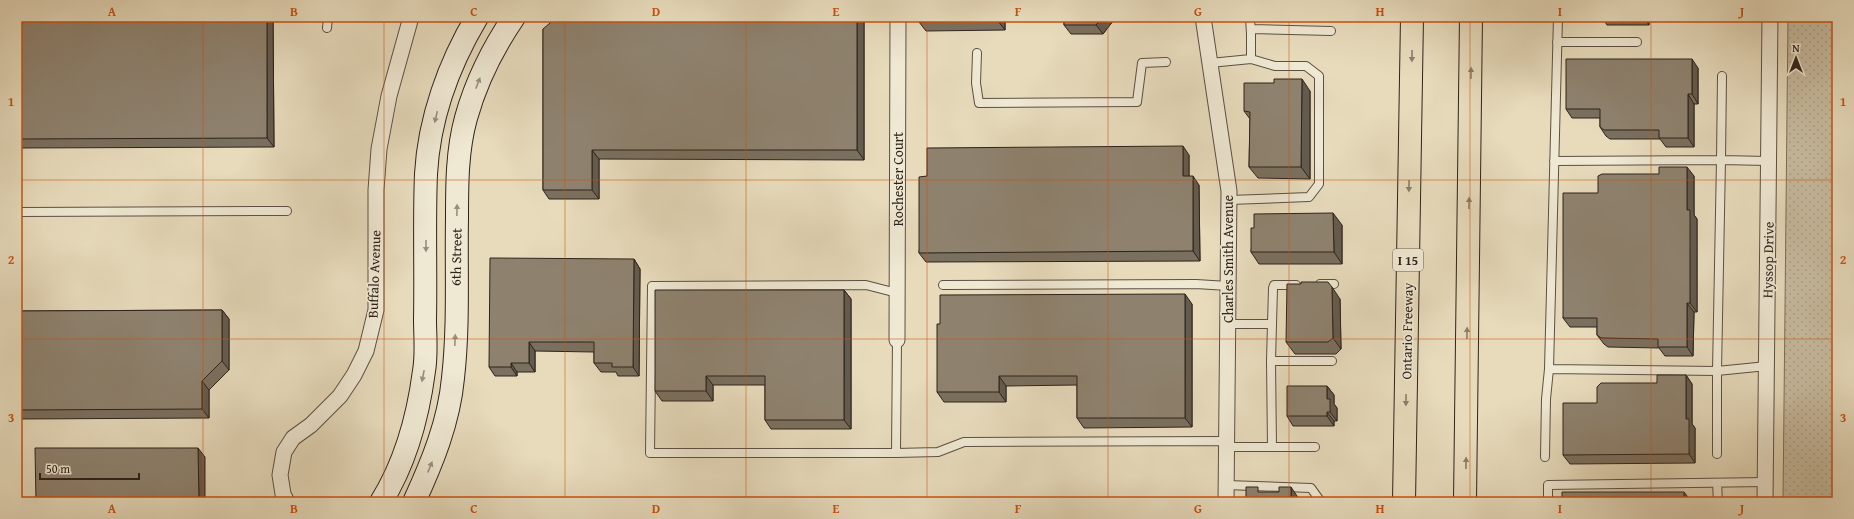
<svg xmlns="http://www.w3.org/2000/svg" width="1854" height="519" font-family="'Gentium Book Plus',serif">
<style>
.grass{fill:url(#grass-dots);stroke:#7b6f5e}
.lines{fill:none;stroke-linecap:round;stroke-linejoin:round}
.service-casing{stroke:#5c5044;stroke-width:10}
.minor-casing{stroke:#5c5044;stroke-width:17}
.secondary-casing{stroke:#2e221c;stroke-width:24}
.motorway-casing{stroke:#2e221c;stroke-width:24}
.service{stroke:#efe8d3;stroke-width:8}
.minor{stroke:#efe8d3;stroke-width:15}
.secondary{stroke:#efe8d3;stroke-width:22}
.motorway{stroke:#e7dbbc;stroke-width:22}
.wall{fill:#7a705f;stroke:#2e221c}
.shaded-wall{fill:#635b4e;stroke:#2e221c}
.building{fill:#8e826f;stroke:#2e221c}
.oneway{fill:#8a7e6c}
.oneway2{fill:#988f81}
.grid{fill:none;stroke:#cc510e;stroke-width:1;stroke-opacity:0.55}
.labels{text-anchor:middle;stroke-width:3.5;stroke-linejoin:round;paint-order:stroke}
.shield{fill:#efe8d3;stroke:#685d53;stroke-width:1}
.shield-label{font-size:13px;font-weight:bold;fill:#2e221c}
.street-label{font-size:14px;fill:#2e221c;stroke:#efe8d3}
.neatline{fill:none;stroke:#cc510e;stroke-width:1.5}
.grid-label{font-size:13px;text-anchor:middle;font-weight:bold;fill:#cc510e}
</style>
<defs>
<pattern id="grass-dots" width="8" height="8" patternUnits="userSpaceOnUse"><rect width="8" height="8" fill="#c8bca1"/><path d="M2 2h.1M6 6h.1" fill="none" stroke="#aca18a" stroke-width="1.8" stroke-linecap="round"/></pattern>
</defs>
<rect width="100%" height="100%" fill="#e7dbbc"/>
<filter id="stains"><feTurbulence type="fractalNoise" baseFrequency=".005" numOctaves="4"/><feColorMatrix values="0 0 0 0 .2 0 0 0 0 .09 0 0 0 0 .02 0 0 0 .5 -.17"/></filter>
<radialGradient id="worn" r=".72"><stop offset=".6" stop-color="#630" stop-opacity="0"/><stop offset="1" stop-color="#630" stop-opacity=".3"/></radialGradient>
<path class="grass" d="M 1788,17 L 1837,17 L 1837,502 L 1783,502 Z"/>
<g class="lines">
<defs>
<path id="service" d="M 1250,17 L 1251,34 L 1251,59
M 1558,17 L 1549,369 L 1717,371 L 1721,160 L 1768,161
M 327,28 L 328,17
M 1251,29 L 1331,31
M 1557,42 L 1637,42
M 977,53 L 976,83 L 979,103 L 1137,102 L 1142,63 L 1166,62
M 1210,63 L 1251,59 L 1275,66 L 1306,66 L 1319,76 L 1319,184 L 1309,197 L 1229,200
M 1554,161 L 1721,160 L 1722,76
M 17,212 L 287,211
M 1320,284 L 1334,284
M 943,285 L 1196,284 L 1228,286
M 1228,324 L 1272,324 L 1271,361 L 1332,361
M 1272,324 L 1273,288 L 1274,285 L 1296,285
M 897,340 L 896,453 L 938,452 L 964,442 L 1227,441
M 1271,361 L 1272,447
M 1227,447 L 1315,447
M 896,453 L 650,453 L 652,286 L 866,285 L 897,293
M 1717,454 L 1717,371 L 1767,366
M 1545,457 L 1546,399 L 1549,369
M 1717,483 L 1718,502
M 1226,485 L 1311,488 L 1321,502
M 1548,502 L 1548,485 L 1766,482"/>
<path id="minor" d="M 1203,17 L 1229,191 L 1226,502
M 897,340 L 898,17
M 287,502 L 283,494 L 280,475 L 284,452 L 293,438 L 311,425 L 340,396 L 354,375 L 366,351 L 376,310 L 376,190 L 379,149 L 389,96 L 411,17
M 1765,502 L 1770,17"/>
<path id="secondary" d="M 381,502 C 406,462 418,417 424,371 C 427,354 425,336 425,319 C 426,271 424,222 426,174 C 429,119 449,64 477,17
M 414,502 C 432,463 449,422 453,378 C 459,325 456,271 457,218 C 457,185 457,150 466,118 C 476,82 493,48 514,17"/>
<path id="motorway" d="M 1404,502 L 1412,17
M 1465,502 L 1471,17"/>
</defs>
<use href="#service" class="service-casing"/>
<use href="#minor" class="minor-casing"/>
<use href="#secondary" class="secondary-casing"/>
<use href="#motorway" class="motorway-casing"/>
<use href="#service" class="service"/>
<use href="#minor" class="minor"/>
<use href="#secondary" class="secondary"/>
<use href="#motorway" class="motorway"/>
</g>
<path class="wall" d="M 17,17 L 273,17 L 274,147 L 17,148 Z
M 864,17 L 864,160 L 599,159 L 599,199 L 549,199 L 543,190 L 543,29 Z
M 1005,17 L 1005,30 L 926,31 L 919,22 Z
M 1064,17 L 1116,17 L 1103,34 L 1071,34 L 1064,25 Z
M 1602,17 L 1649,17 L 1649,25 L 1607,25 Z
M 1698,68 L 1698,104 L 1694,104 L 1694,147 L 1666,147 L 1660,139 L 1610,139 L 1606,136 L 1600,127 L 1600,118 L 1572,118 L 1566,109 Z
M 1310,91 L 1310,179 L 1258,178 L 1249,167 L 1250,119 L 1244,111 Z
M 1189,155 L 1189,176 L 1199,185 L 1200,261 L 926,262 L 919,253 L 927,176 Z
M 1694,176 L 1694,215 L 1697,219 L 1697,312 L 1694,312 L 1693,356 L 1665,356 L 1659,348 L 1608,347 L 1604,344 L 1597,335 L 1597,327 L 1570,327 L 1563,318 L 1598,193 Z
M 1342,225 L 1342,264 L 1259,264 L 1251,252 L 1254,228 Z
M 634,259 L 640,269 L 639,376 L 618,376 L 616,372 L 601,372 L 594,363 L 594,352 L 535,351 L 535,372 L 517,372 L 517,376 L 495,376 L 489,367 Z
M 844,290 L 851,299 L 851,429 L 771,429 L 765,420 L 765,385 L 713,385 L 713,401 L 662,401 L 655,391 Z
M 1340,299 L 1341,349 L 1336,354 L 1295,354 L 1286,342 Z
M 1192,304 L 1192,427 L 1084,428 L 1077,418 L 1077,385 L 1006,386 L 1006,402 L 944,402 L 937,392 Z
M 222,310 L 229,319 L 229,370 L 209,390 L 209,418 L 17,419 L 17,311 Z
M 1686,375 L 1692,384 L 1692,424 L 1695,428 L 1695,463 L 1570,464 L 1563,455 L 1597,403 L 1657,383 Z
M 1327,386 L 1334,395 L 1334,404 L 1337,408 L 1337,421 L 1334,421 L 1334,426 L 1293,426 L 1287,416 Z"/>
<path class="shaded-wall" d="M 267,17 L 273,17 L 274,147 L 267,138 Z
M 857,17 L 864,17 L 864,160 L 857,150 Z
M 998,17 L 1005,17 L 1005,30 L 998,21 Z
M 1103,17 L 1116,17 L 1103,34 L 1096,25 Z
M 1644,17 L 1649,17 L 1649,25 Z
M 1692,59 L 1698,68 L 1698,104 L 1692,94 Z
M 1302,79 L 1310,91 L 1310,179 L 1301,167 Z
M 1688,94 L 1694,104 L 1694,147 L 1688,138 Z
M 1183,146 L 1189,155 L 1189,185 L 1183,176 Z
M 592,150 L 599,159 L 599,199 L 592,190 Z
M 1687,167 L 1694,176 L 1694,215 L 1697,219 L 1697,312 L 1690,303 L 1687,210 Z
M 1193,176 L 1199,185 L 1200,261 L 1193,251 Z
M 1333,213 L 1342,225 L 1342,264 L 1334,252 Z
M 634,259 L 640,269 L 639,376 L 633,367 Z
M 1332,287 L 1340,299 L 1341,349 L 1333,338 Z
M 844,290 L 851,299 L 851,429 L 844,420 Z
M 1185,294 L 1192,304 L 1192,427 L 1185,418 Z
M 1687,303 L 1694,312 L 1693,356 L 1687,347 Z
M 222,310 L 229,319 L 229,370 L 222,361 Z
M 529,342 L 535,351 L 535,372 L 529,363 Z
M 511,363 L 517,372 L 517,376 L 511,367 Z
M 1686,375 L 1692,384 L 1692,424 L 1695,428 L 1695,463 L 1689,454 L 1686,419 Z
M 706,376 L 713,385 L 713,401 L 706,391 Z
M 999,376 L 1006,386 L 1006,402 L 999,392 Z
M 202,381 L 209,390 L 209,418 L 202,409 Z
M 1327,386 L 1334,395 L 1334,404 L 1337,408 L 1337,421 L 1330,412 L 1327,399 Z
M 1327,412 L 1334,421 L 1334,426 L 1327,416 Z
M 198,448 L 205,457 L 205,502 L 199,502 Z
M 1291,487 L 1299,499 L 1299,502 L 1293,502 L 1291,499 Z
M 1684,492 L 1691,501 L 1691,502 L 1684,502 Z"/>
<path class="building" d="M 17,17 L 267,17 L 267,138 L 17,139 Z
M 557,17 L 857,17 L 857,150 L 592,150 L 592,190 L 543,190 L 543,29 Z
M 919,17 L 998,17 L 998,21 L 919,22 Z
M 1064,17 L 1103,17 L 1096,25 L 1064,25 Z
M 1566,59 L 1692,59 L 1692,94 L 1688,94 L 1688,138 L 1659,138 L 1659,130 L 1604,130 L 1600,127 L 1600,109 L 1566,109 Z
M 1274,79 L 1302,79 L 1301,167 L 1249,167 L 1250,112 L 1244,111 L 1244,83 L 1274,83 Z
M 1183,146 L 1183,176 L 1193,176 L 1193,251 L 919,253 L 919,177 L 927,176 L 927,148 Z
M 1659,167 L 1687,167 L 1687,210 L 1690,210 L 1690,303 L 1687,303 L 1687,347 L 1658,347 L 1658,339 L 1601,338 L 1597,335 L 1597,318 L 1563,318 L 1563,193 L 1598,193 L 1598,176 L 1602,174 L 1659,174 Z
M 1333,213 L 1334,252 L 1251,252 L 1251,228 L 1254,228 L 1254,214 Z
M 490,258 L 634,259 L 633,367 L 612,367 L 612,363 L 594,363 L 594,342 L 529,342 L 529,363 L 511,363 L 511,367 L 489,367 Z
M 1301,282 L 1328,282 L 1332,287 L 1333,338 L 1328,342 L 1286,342 L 1287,284 L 1301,284 Z
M 655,290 L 844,290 L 844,420 L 765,420 L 765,376 L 706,376 L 706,391 L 655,391 Z
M 1185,294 L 1185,418 L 1077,418 L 1077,376 L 999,376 L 999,392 L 937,392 L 937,324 L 940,324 L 940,295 Z
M 222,310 L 222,361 L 202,381 L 202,409 L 17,410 L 17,311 Z
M 1657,375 L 1686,375 L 1686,419 L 1689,419 L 1689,454 L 1563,455 L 1563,403 L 1597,403 L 1597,387 L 1601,383 L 1657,383 Z
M 1287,386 L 1327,386 L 1327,399 L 1330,399 L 1330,412 L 1327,412 L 1327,416 L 1287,416 Z
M 35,448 L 198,448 L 199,502 L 36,502 Z
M 1246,487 L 1258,487 L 1258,492 L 1279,492 L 1279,487 L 1291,487 L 1291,499 L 1290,500 L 1290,502 L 1247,502 L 1247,499 L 1246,498 Z
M 1562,492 L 1684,492 L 1684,502 L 1562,502 Z"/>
<defs><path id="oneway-solid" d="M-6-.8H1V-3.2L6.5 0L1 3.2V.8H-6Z"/></defs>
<g class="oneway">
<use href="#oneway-solid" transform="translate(1412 56) rotate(91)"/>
<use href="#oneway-solid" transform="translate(1471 73) rotate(-89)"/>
<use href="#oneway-solid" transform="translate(1409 186) rotate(91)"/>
<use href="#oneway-solid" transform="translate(1469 203) rotate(-89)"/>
<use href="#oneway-solid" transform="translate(1467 333) rotate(-89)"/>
<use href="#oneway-solid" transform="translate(1406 400) rotate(91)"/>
<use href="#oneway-solid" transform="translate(1466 463) rotate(-89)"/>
</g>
<g class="oneway2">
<use href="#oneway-solid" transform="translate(478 83) rotate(-69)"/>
<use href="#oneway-solid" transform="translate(436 117) rotate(103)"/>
<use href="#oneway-solid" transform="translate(457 210) rotate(-89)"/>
<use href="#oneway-solid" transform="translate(426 246) rotate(90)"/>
<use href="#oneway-solid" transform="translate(455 340) rotate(-88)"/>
<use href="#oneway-solid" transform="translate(423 376) rotate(101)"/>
<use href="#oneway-solid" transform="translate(430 467) rotate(-68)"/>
</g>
<path class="grid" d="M 203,17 L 203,502M 384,17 L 384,502M 565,17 L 565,502M 746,17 L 746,502M 927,17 L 927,502M 1108,17 L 1108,502M 1289,17 L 1289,502M 1470,17 L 1470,502M 1651,17 L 1651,502M 17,180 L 1837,180M 17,339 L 1837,339"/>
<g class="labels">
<rect class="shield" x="1393" y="249" width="30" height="22" rx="3"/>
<g class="shield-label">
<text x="1408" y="265">I 15</text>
</g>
<g class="street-label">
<text transform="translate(898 179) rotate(-90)" y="5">Rochester Court</text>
<text transform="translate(456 257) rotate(-89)" y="5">6th Street</text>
<text transform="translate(1228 259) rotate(-90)" y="5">Charles Smith Avenue</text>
<text transform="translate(1768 260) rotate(-89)" y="5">Hyssop Drive</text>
<text transform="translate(374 274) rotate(-88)" y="5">Buffalo Avenue</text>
<text transform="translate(1407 331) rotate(-89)" y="5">Ontario Freeway</text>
</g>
</g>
<rect width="1854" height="519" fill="none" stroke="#e7dbbc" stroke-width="44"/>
<g transform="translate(1796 58)" stroke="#efe8d3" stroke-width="3" paint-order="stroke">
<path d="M0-3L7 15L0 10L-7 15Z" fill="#2e221c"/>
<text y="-6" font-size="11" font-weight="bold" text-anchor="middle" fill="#2e221c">N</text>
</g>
<path d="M40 473v6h99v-6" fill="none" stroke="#2e221c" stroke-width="2"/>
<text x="46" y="473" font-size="12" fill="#2e221c" stroke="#efe8d3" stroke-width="3" paint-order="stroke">50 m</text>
<rect x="22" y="22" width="1810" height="475" class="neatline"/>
<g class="grid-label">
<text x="112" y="16">A</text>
<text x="294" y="16">B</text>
<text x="474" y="16">C</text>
<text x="656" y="16">D</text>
<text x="836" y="16">E</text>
<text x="1018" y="16">F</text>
<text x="1198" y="16">G</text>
<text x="1380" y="16">H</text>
<text x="1560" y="16">I</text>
<text x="1742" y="16">J</text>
<text x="11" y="106">1</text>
<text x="1843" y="106">1</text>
<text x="11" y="264">2</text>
<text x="1843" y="264">2</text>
<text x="11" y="422">3</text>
<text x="1843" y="422">3</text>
<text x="112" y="513">A</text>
<text x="294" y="513">B</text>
<text x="474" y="513">C</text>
<text x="656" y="513">D</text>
<text x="836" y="513">E</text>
<text x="1018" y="513">F</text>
<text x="1198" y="513">G</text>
<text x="1380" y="513">H</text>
<text x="1560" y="513">I</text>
<text x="1742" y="513">J</text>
</g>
<rect width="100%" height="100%" filter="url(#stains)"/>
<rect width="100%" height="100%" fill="url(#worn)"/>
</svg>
